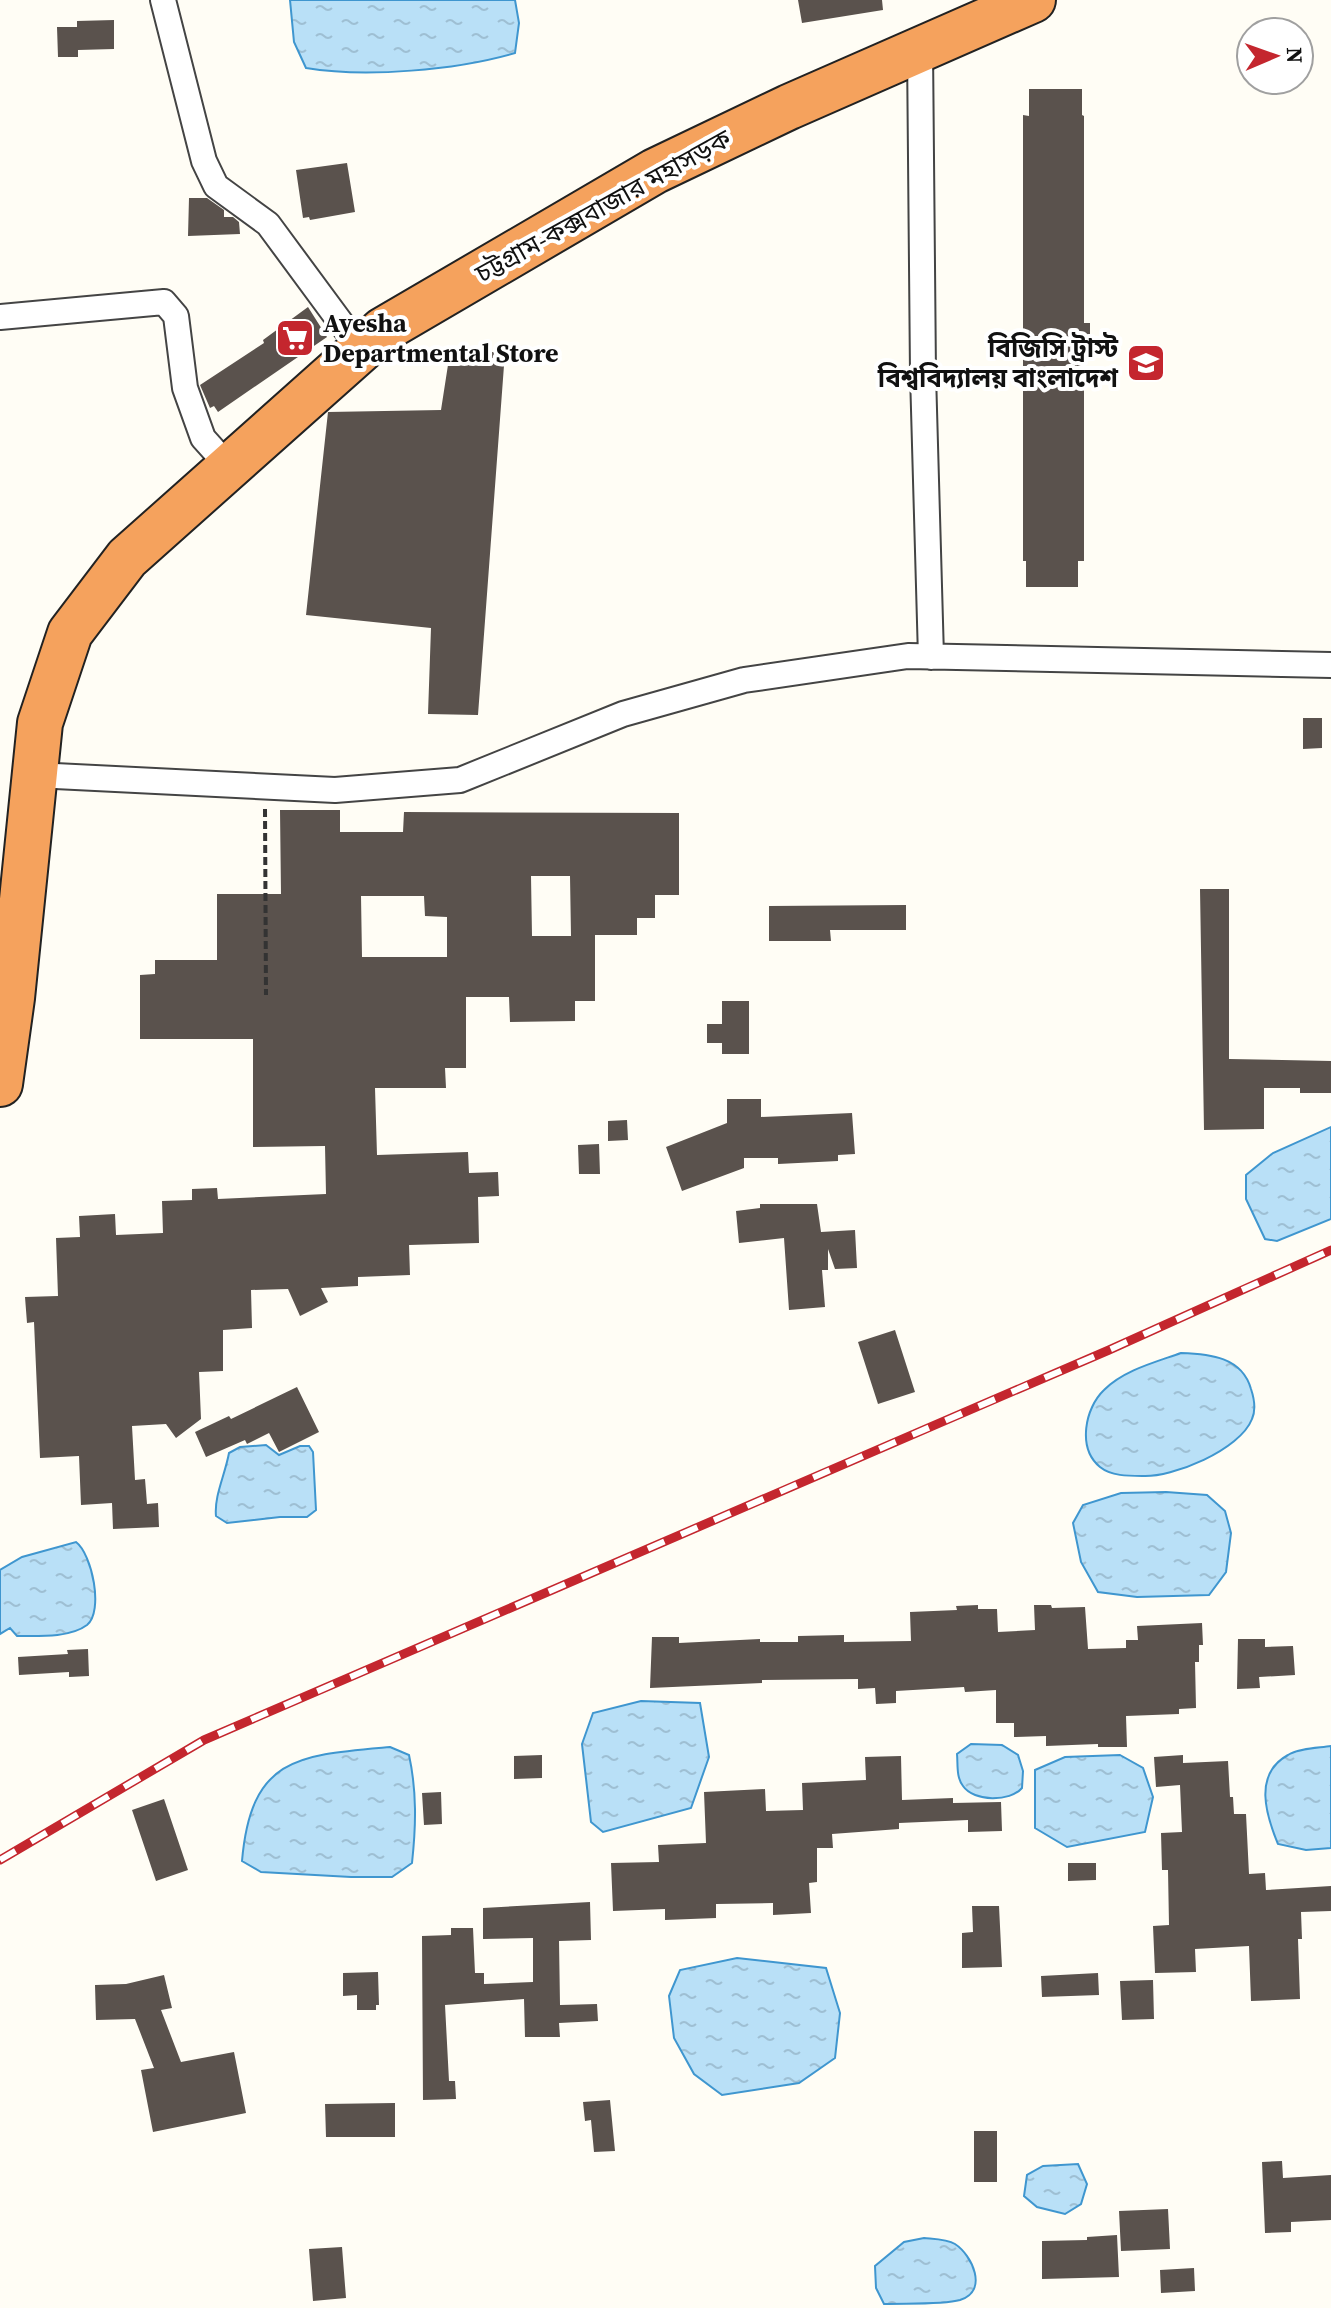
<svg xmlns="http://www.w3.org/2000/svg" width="1331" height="2308" font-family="'Source Serif 4','Noto Sans Bengali',serif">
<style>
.water{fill:url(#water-ripples);stroke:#3f96cf;stroke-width:2}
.building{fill:#5a524d;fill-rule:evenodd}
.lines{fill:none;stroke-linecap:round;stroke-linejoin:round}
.street-casing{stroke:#444;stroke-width:28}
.highway-casing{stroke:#222;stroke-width:48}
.path{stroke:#333;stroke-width:4;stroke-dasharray:8 4;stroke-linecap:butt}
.street{stroke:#fff;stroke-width:24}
.highway{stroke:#f5a25d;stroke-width:44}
.rail-casing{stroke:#c4262e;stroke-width:9}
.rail{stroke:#fff;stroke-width:6;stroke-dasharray:18;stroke-linecap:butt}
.labels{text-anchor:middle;stroke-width:8;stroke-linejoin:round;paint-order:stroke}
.street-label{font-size:26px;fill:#111;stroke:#fff}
.poi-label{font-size:26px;font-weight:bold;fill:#111;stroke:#fff;text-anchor:start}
</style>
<defs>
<pattern id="water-ripples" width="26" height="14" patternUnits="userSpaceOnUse" patternTransform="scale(2)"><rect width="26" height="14" fill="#b9e0f7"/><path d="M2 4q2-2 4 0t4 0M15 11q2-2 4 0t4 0" fill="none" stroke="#9ebfd3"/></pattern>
</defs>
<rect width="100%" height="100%" fill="#fffdf5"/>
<path class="water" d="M 290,0 L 515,0 L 519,23 L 515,53 C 457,70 366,78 306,68 L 294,42 Z
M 1331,1127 L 1331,1219 L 1277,1241 L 1265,1239 L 1246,1199 L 1246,1175 L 1273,1153 Z
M 1181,1353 C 1210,1354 1242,1357 1251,1389 C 1254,1398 1256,1410 1252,1419 C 1240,1450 1172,1478 1142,1476 C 1128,1476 1111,1476 1100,1467 C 1077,1448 1085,1408 1104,1390 C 1124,1370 1156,1362 1181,1353 Z
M 266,1445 L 279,1455 L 300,1446 L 309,1446 L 313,1452 L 316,1510 L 307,1517 L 280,1517 L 227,1523 L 216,1516 C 214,1496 225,1475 229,1453 L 240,1447 Z
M 1166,1492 L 1207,1495 L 1225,1511 L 1231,1533 L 1226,1572 L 1209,1595 L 1137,1597 L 1098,1592 L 1081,1562 L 1073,1523 L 1083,1505 L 1121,1493 Z
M 76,1542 C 92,1554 104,1611 87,1625 C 70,1638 37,1636 17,1636 L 10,1628 L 0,1634 L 0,1570 L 22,1557 Z
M 641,1701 L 700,1703 L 709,1757 L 691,1808 L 603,1832 L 591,1822 L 582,1744 L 593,1713 Z
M 971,1744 L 1002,1745 L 1018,1755 L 1023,1771 L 1022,1788 C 1010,1802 974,1802 963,1786 C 956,1777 958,1764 957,1754 Z
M 1331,1746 L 1331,1848 L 1306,1850 L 1278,1844 C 1266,1815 1253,1774 1288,1755 C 1299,1748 1318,1748 1331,1746 Z
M 390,1747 L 409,1755 C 417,1792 416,1826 412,1863 L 392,1877 L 351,1877 L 261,1872 L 242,1861 C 251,1756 299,1755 390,1747 Z
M 1120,1755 L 1143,1768 L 1153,1797 L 1145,1832 L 1067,1847 L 1035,1828 L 1035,1770 L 1065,1757 Z
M 737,1958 L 826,1968 L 840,2013 L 835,2058 L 799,2083 L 722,2095 L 694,2074 L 674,2038 L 669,1996 L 680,1970 Z
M 1078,2164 L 1087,2184 L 1081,2204 L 1065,2214 L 1037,2207 L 1024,2196 L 1027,2175 L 1043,2166 Z
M 924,2238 C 934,2239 947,2239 955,2244 C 972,2255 989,2291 960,2300 C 942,2305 904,2303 884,2304 L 876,2288 L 875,2266 L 904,2242 Z"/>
<path class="building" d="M 798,0 L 882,0 L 883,10 L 802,23 Z
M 114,20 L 114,49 L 78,50 L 78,57 L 58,57 L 57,27 L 77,27 L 77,21 Z
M 1029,89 L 1082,89 L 1082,115 L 1084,116 L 1084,323 L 1090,323 L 1090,349 L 1084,349 L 1084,561 L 1078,561 L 1078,587 L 1026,587 L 1026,561 L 1023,561 L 1023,115 L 1029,116 Z
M 347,163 L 355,212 L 310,220 L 309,217 L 303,218 L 296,170 Z
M 189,198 L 207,198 L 224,210 L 224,217 L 233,217 L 239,222 L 240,234 L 188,236 Z
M 308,307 L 327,337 L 218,412 L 214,406 L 210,408 L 200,385 L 264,343 L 263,340 Z
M 450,352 L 505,352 L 478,715 L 428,714 L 431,628 L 306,615 L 328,412 L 441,410 Z
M 1303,718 L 1322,718 L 1322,748 L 1303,749 Z
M 280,810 L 340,810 L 340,832 L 403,832 L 404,812 L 679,813 L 679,895 L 655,895 L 655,918 L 637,918 L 637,935 L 595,935 L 595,1001 L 575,1001 L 575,1021 L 510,1022 L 509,997 L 466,997 L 466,1068 L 445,1068 L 446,1088 L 375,1088 L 377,1155 L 468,1152 L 469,1173 L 498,1172 L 499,1196 L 478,1197 L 479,1243 L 409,1245 L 410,1275 L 358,1277 L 358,1286 L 321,1288 L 328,1302 L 300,1316 L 288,1289 L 251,1290 L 252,1328 L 223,1330 L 223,1371 L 199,1372 L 201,1419 L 176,1438 L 166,1424 L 132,1426 L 135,1480 L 145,1479 L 147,1504 L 158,1503 L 159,1527 L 113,1529 L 112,1503 L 81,1505 L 79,1456 L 40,1458 L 34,1322 L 27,1323 L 25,1297 L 58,1296 L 56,1238 L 80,1237 L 79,1216 L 115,1214 L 116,1235 L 163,1233 L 162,1201 L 192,1200 L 192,1189 L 217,1188 L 218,1199 L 326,1194 L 325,1146 L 253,1147 L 253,1039 L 140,1039 L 140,975 L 155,974 L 155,960 L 217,960 L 217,894 L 281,894 ZM 531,876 L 570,876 L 571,936 L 532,936 ZM 361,896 L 424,896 L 425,916 L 447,917 L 447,957 L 362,957 Z
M 1200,889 L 1229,889 L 1229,1059 L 1331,1061 L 1331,1093 L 1300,1093 L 1300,1088 L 1264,1088 L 1264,1129 L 1204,1130 Z
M 906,905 L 906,930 L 830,930 L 831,941 L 769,941 L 769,906 Z
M 722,1001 L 749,1001 L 749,1054 L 722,1054 L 722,1043 L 707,1043 L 707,1024 L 722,1024 Z
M 727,1099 L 761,1099 L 761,1117 L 852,1113 L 855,1154 L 838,1155 L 838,1161 L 778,1164 L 778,1158 L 744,1158 L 744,1168 L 682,1191 L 666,1147 L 727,1123 Z
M 627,1120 L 628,1140 L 608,1141 L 608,1121 Z
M 599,1144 L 600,1174 L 579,1174 L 578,1145 Z
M 760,1204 L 817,1204 L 821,1232 L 855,1230 L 857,1268 L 835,1269 L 828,1249 L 828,1270 L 822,1270 L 825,1307 L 789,1310 L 784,1238 L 739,1243 L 736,1211 L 760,1208 Z
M 895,1330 L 915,1392 L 878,1404 L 858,1342 Z
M 297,1387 L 319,1432 L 279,1452 L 269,1433 L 247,1444 L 245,1440 L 206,1457 L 195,1432 L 229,1416 L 231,1419 Z
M 978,1605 L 978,1609 L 997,1609 L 998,1632 L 1035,1630 L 1034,1605 L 1051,1605 L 1052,1608 L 1085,1607 L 1088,1649 L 1126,1648 L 1126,1640 L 1138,1640 L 1137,1626 L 1202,1623 L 1203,1645 L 1199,1645 L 1199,1662 L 1195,1662 L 1196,1708 L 1179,1709 L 1179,1714 L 1126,1716 L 1127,1747 L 1098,1747 L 1098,1744 L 1046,1746 L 1046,1736 L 1014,1737 L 1014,1723 L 996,1723 L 996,1690 L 965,1692 L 964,1687 L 896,1691 L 896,1703 L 876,1704 L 875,1688 L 858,1689 L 858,1679 L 762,1680 L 762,1683 L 650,1688 L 652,1637 L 679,1637 L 679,1643 L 760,1639 L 760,1642 L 798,1642 L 798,1636 L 844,1635 L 844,1642 L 911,1641 L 910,1612 L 957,1610 L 956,1606 Z
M 1238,1639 L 1265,1639 L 1265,1647 L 1293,1646 L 1295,1675 L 1259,1677 L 1260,1688 L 1237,1689 Z
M 88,1649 L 89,1676 L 69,1677 L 69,1672 L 19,1675 L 18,1657 L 68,1654 L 67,1650 Z
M 542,1755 L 542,1778 L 514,1779 L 514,1756 Z
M 1183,1755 L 1183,1763 L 1228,1761 L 1230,1797 L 1233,1797 L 1234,1814 L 1246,1814 L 1249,1874 L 1265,1873 L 1266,1890 L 1331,1886 L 1331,1911 L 1301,1912 L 1302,1939 L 1298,1939 L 1300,1999 L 1251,2001 L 1249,1946 L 1195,1949 L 1196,1972 L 1155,1973 L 1153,1926 L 1169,1925 L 1168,1870 L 1162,1870 L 1161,1833 L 1182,1832 L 1180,1785 L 1156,1787 L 1154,1757 Z
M 901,1756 L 902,1800 L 953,1798 L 953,1803 L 1001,1802 L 1002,1831 L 968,1832 L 968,1820 L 899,1823 L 899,1829 L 832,1834 L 833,1848 L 817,1848 L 817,1882 L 809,1883 L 811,1913 L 773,1915 L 773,1903 L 716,1904 L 716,1918 L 665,1920 L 665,1909 L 613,1911 L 611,1863 L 659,1862 L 658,1845 L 706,1843 L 704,1792 L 765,1789 L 766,1811 L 803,1810 L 802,1783 L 866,1780 L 865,1757 Z
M 441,1792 L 442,1824 L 424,1825 L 422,1793 Z
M 164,1799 L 188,1870 L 156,1881 L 132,1810 Z
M 1068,1863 L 1096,1863 L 1096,1880 L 1068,1881 Z
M 590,1902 L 591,1940 L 559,1941 L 560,2005 L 597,2004 L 598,2021 L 559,2023 L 560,2037 L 525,2037 L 524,1999 L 445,2005 L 449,2081 L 455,2081 L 456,2099 L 423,2100 L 422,1936 L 451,1935 L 451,1928 L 473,1928 L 475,1973 L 484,1973 L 484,1984 L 533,1982 L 533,1938 L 483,1939 L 483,1908 Z
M 972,1906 L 999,1906 L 1002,1967 L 962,1968 L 962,1933 L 973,1932 Z
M 378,1972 L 379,2005 L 376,2005 L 376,2010 L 357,2010 L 357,1995 L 343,1996 L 343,1973 Z
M 1098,1973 L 1099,1995 L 1042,1997 L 1041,1976 Z
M 164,1975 L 172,2008 L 161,2010 L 181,2062 L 234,2052 L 246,2113 L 153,2132 L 141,2070 L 154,2068 L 135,2019 L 96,2020 L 95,1985 L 126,1984 Z
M 1153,1980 L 1154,2019 L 1122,2020 L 1120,1981 Z
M 610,2100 L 615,2151 L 594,2152 L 591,2120 L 585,2121 L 583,2102 Z
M 395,2103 L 395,2137 L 326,2137 L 325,2104 Z
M 974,2131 L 997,2131 L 997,2182 L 974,2182 Z
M 1282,2161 L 1283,2178 L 1331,2175 L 1331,2220 L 1291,2222 L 1291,2232 L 1265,2233 L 1262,2162 Z
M 1168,2209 L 1170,2249 L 1121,2251 L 1119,2211 Z
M 1117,2235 L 1119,2277 L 1042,2279 L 1042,2241 L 1087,2240 L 1087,2237 Z
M 342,2247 L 346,2298 L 313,2301 L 309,2249 Z
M 1194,2268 L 1195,2291 L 1161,2293 L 1160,2270 Z"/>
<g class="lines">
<defs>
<path id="street" d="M 163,0 L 204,161 L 216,186 L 268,224 L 361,350
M 920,49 L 923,374 L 931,657
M 0,317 L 164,302 L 176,316 L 185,388 L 203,438 L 229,467
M 35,775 L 335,790 L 460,780 L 623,714 L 744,680 L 908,656 L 1331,665"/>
<path id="highway" d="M 0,1084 L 12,998 L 40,723 L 70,633 L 127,558 L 383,330 L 655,171 L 789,107 L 1033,0"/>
</defs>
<use href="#street" class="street-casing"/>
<use href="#highway" class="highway-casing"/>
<path class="path" d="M 265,809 L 266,995"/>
<use href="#street" class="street"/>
<use href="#highway" class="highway"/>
<defs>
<path id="rail" d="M 0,1860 L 204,1740 L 1109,1350 L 1331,1250"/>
</defs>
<use href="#rail" class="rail-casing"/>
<use href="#rail" class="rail"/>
</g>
<defs>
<symbol id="supermarket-square" viewBox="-11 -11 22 22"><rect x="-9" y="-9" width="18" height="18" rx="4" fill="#c4262e" stroke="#fff"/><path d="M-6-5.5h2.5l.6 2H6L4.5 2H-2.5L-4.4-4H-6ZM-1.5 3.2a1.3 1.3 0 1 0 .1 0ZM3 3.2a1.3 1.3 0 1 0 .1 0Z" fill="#fff"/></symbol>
<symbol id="university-square" viewBox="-11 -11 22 22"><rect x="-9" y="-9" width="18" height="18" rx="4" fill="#c4262e" stroke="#fff"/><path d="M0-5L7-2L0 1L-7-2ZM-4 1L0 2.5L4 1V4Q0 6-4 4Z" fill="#fff"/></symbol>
</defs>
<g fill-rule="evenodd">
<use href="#supermarket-square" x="273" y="316" width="44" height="44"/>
<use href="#university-square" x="1124" y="341" width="44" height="44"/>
</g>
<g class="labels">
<g class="street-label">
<text transform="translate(603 206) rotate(-29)" y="9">চট্টগ্রাম-কক্সবাজার মহাসড়ক</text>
</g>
<g class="poi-label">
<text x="323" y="332">Ayesha<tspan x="323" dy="30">Departmental Store</tspan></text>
<text x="1118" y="357" text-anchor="end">বিজিসি ট্রাস্ট<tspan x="1118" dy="30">বিশ্ববিদ্যালয় বাংলাদেশ</tspan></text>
</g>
</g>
<g transform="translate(1275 56) rotate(88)"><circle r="38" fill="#ffffff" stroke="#a0a0a0" stroke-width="2"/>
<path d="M0-6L14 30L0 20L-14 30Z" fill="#c4262e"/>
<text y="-12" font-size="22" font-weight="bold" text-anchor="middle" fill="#111111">N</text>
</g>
</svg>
